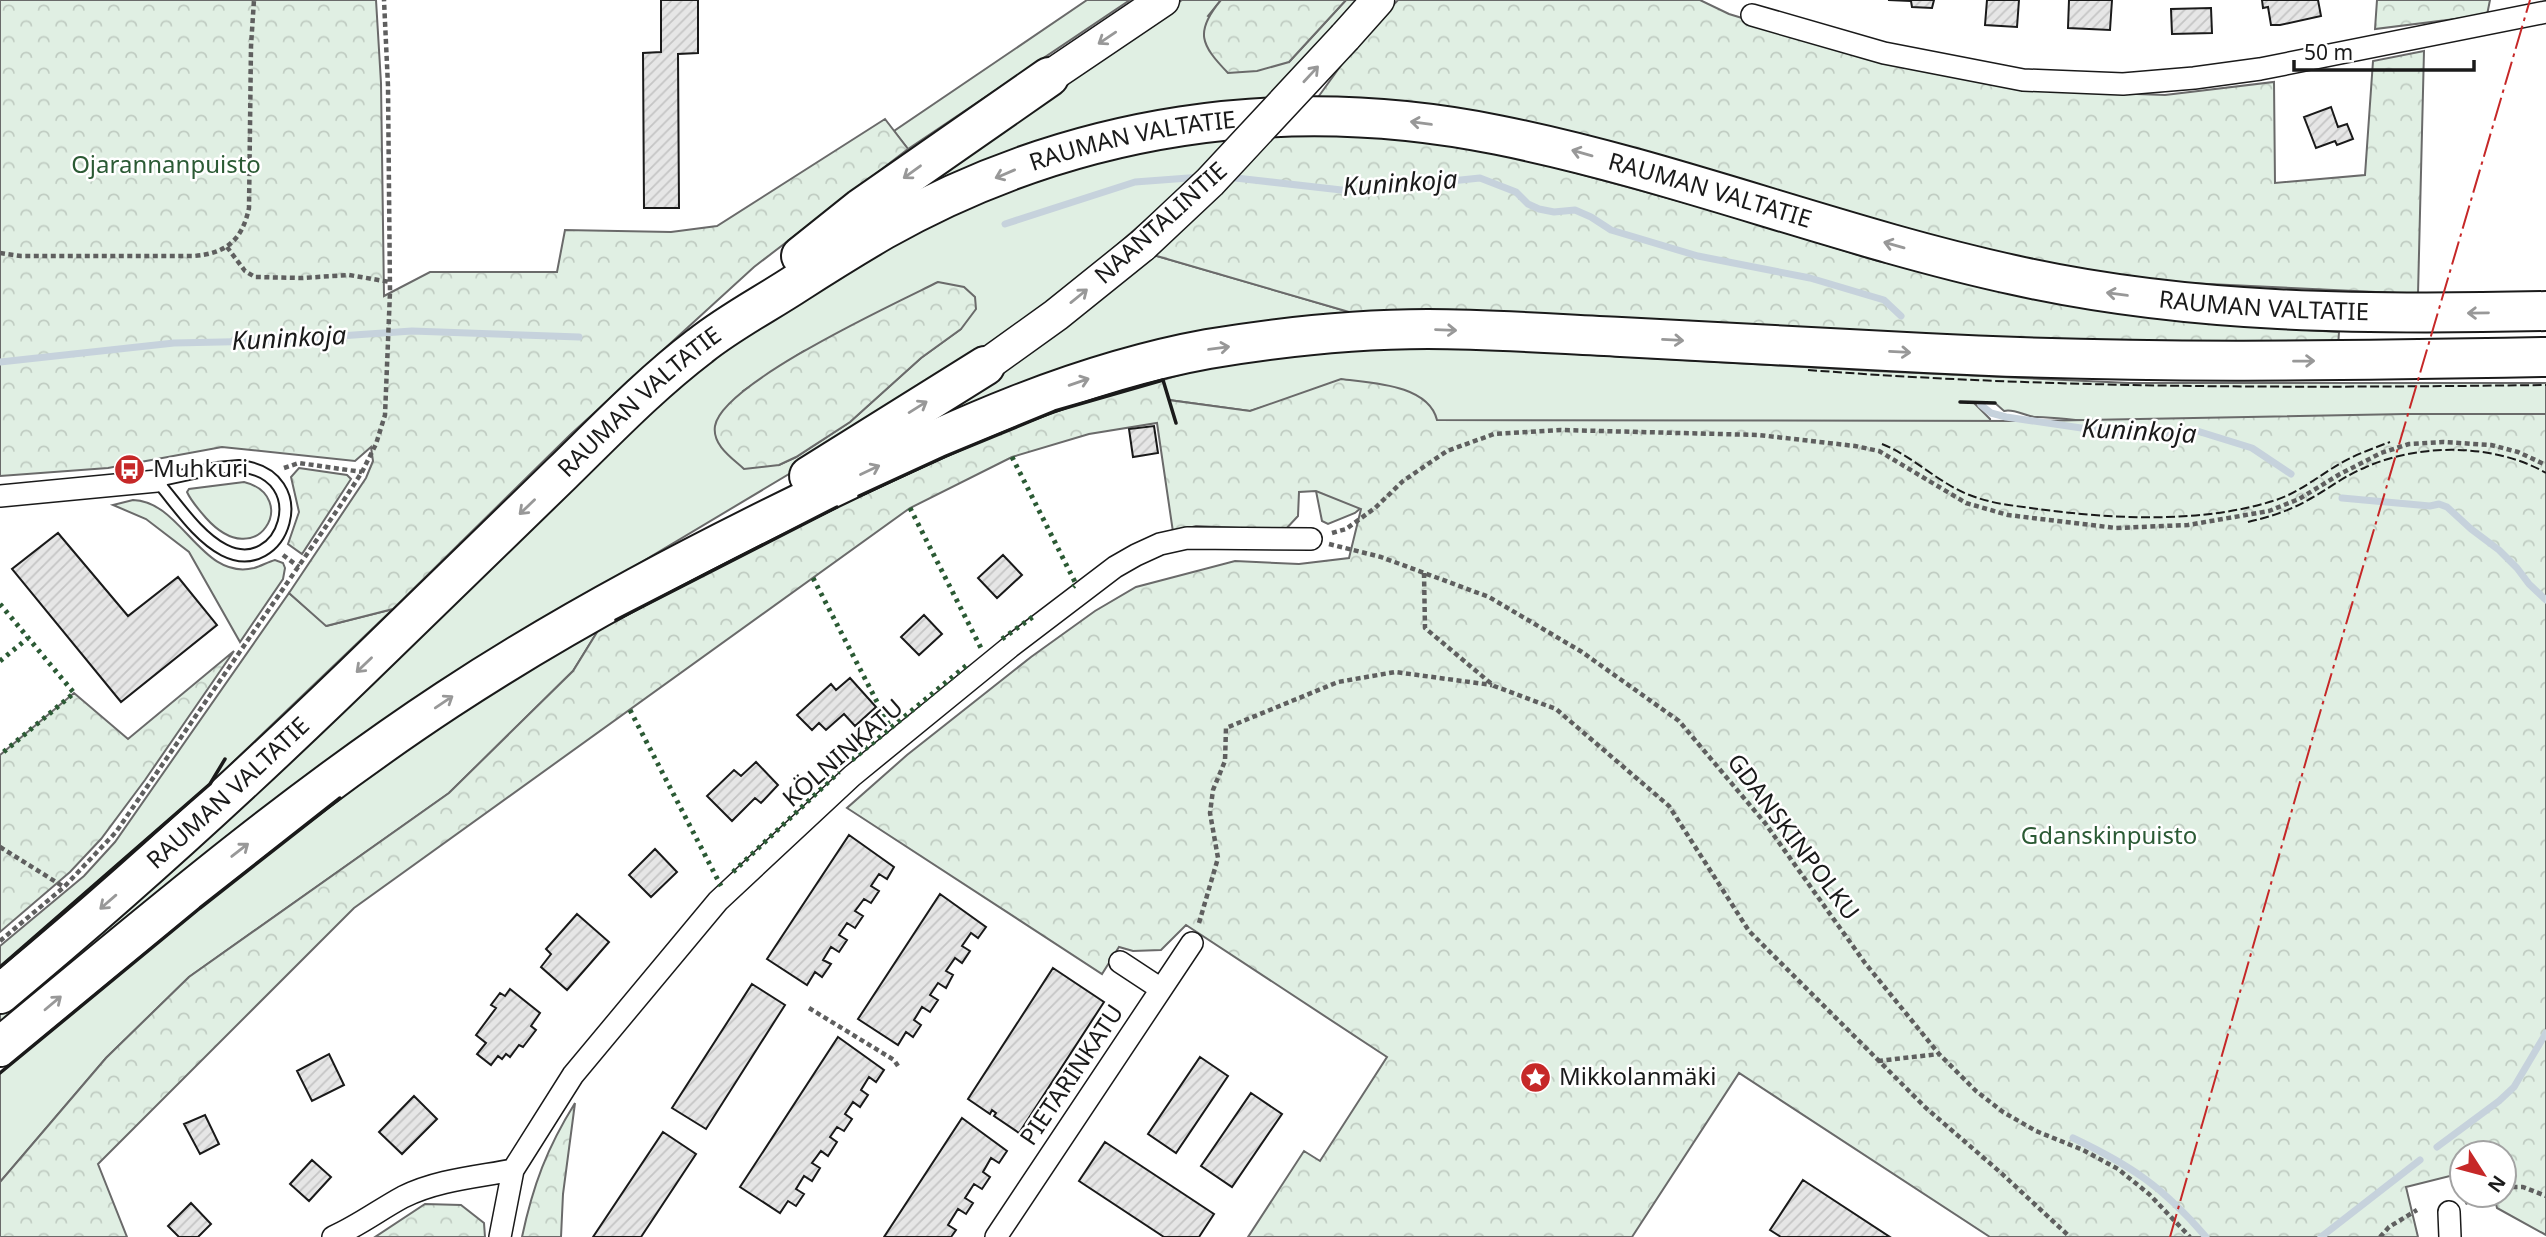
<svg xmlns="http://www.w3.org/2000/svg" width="2546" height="1237" font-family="'Noto Sans',sans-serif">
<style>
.green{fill:#e0efe3;stroke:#6a6a6a;stroke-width:2;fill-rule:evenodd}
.forest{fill:url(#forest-crowns);stroke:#6a6a6a;stroke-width:2}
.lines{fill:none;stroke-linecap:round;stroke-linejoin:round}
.stream{stroke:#c6d2dc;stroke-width:7}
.building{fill:url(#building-hatch);stroke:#1a1a1a;stroke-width:2}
.lane-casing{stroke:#1a1a1a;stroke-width:14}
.street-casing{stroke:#1a1a1a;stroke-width:24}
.secondary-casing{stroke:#1a1a1a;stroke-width:35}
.highway-casing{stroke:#1a1a1a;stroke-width:42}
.path{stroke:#5f5f5f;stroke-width:4.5;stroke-dasharray:5 3.5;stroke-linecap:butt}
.lane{stroke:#fff;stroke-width:10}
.street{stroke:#fff;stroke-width:21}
.secondary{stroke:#fff;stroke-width:32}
.highway{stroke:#fff;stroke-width:38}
.secondary-bridge-casing{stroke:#1a1a1a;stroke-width:35;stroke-linecap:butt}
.secondary-bridge{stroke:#fff;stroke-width:32}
.hedge{stroke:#2b5a34;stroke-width:5;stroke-dasharray:3.5 5;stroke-linecap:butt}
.fence{stroke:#1a1a1a;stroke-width:2;stroke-dasharray:9 3.5;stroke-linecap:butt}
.wall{stroke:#1a1a1a;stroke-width:3.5}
.power{stroke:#c62828;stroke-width:2;stroke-dasharray:24 5 3.5 5;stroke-linecap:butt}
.oneway{stroke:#989898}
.labels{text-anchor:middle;stroke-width:5;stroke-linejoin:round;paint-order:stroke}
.street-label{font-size:24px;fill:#1a1a1a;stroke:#fff}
.park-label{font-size:24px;fill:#2b5a34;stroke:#fff}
.poi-label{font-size:24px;fill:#1a1a1a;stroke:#fff;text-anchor:start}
.water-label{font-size:26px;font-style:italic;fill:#1a1a1a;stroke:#fff}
</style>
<defs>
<pattern id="forest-crowns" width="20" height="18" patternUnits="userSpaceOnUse" patternTransform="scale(1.75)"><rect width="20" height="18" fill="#e0efe3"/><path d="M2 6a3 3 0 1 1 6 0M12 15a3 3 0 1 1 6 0" fill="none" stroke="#c0ccc2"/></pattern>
<pattern id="building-hatch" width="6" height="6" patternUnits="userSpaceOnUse" patternTransform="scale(1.75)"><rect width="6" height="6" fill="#e6e6e6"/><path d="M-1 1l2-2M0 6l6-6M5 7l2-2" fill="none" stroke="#c5c5c5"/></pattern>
</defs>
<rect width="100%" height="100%" fill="#fff"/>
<path class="green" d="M 1087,0 L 1130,0 L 908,149 L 894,131 Z
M 1182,0 L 1221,0 L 1208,16 L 1289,62 L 1346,0 L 1358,0 L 1266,100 L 872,221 L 1036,98 Z
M 1241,127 L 1182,188 L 1075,282 L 908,403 L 481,658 L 0,1029 L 0,1010 L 668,393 L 770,313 L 1004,186 ZM 961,329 L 921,358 L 850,422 L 796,457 L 779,465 L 743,391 L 804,351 Z
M 1150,254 L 1356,314 L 937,422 L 933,417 Z
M 1456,347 L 1876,371 L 2129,383 L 2546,383 L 2546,455 L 2111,424 C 2086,421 2062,418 2037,417 C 2025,417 2015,408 2004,411 L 1995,403 L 1974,403 L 1990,419 L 1991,427 L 1427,451 L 1355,513 L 1328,524 L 1322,521 L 1316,491 L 1289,399 L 1250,411 L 1169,400 L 1163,380 C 1257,350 1358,350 1456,347 Z
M 244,482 C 301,496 258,576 206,518 C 199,510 191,501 187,492 L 189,489 Z
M 133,500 C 182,501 201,581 254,568 C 261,566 268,562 275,560 L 283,563 L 285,568 L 283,579 L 240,642 L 189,552 L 146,519 L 113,505 Z
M 289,593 L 327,626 L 393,609 L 210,784 L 0,967 L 0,946 L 84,876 L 115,842 Z
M 599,629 L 573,671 L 449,793 L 189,977 L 106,1058 L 0,1182 L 0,1073 C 140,958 278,837 427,734 C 482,695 541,662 599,629 Z"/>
<path class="forest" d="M 0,0 L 376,0 L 381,83 L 384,296 L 430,272 L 557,272 L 565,230 L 671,232 L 717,226 L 885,119 L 908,149 L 754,267 L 571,434 L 393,609 L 326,626 L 289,593 L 366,478 L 373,461 L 371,447 L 355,461 L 222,447 L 108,468 L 0,476 Z
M 1221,0 L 1346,0 L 1289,62 L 1257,71 L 1228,73 C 1201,45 1194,32 1221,0 Z
M 1398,0 L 1700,0 L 1729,14 L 1775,28 L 2023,90 L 2165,95 L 2274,82 L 2275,183 L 2365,175 L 2373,61 L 2424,51 L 2418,294 L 2166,282 L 2040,266 L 1316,100 L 1355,46 Z
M 2377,0 L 2490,0 L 2487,15 L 2375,29 Z
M 1331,129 L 1485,148 L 1704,208 L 1878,261 L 2020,292 L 2241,326 L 2339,332 L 2338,347 L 2151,344 L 1356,314 L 1150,254 L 1272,137 Z
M 938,282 L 964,287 L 975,297 L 976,309 L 961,329 L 921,358 L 850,422 L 796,457 L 779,465 L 744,469 C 732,458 712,445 715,426 C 722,383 896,303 938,282 Z
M 1341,379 C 1370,383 1428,384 1437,420 L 2028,421 L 2405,414 L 2546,414 L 2546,1235 L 2497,1208 L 2494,1195 L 2504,1195 L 2504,1153 L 2462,1153 L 2462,1173 L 2406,1187 L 2418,1237 L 1990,1237 L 1739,1073 L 1632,1237 L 1248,1237 L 1304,1151 L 1320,1161 L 1387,1057 L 1186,925 L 1161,950 L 1133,951 L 1119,947 L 1102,974 L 847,808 L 907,755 L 1031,657 L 1095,611 L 1136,587 L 1235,561 L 1299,564 L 1349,558 L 1361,509 L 1316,491 L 1299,492 L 1298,516 L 1285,530 L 1196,526 L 1173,532 L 1157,423 L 1089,434 L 1012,457 L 910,508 L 354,908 L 98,1164 L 127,1237 L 0,1237 L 0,1182 L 106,1058 L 189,977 L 449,793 L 573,671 L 599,629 L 843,504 L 946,456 L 1055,411 L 1163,380 L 1169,400 L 1250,411 Z
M 299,468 L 347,475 L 351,479 L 302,554 L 288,544 L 299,512 L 291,477 Z
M 234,651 L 145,780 L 101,839 L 70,872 L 0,932 L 0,755 L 74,693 L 128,739 Z
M 575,1103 L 563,1194 L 561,1237 L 522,1237 C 533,1185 547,1148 575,1103 Z
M 425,1204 L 461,1205 L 484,1223 L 485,1237 L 375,1237 Z"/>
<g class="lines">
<path class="stream" d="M 1227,177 L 1359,192 L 1378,191 L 1422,180 L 1451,181 L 1480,178 L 1516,192 L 1528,204 L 1539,209 L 1554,212 L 1575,210 L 1591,217 L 1611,230 L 1698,256 L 1810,278 L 1884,300 L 1901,316
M 1005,224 L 1135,182 L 1202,177
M 0,362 L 174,343 L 267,341 L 412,331 L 579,337
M 1981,405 L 1991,413 L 2006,417 L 2129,435 L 2150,436 L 2194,430 L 2252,448 L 2291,474
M 2342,498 L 2430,506 L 2439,504 L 2447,507 L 2471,529 L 2499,550 L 2517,568 L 2529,584 L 2546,600
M 2073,1138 C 2132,1166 2163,1187 2206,1237
M 2437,1147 L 2499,1101 L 2514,1087 L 2546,1033
M 2321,1237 L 2420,1160"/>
</g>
<path class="building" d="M 661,0 L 698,0 L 698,53 L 678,54 L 679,208 L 644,208 L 643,53 L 661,52 Z
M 1888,0 L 1934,0 L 1932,8 L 1912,7 L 1911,1 Z
M 1987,0 L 2019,0 L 2017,27 L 1985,25 Z
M 2069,0 L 2112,0 L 2110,30 L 2068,28 Z
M 2262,0 L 2318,0 L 2321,16 L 2280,25 L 2271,25 L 2268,7 L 2263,8 Z
M 2211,8 L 2212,33 L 2172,34 L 2171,9 Z
M 2331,107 L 2338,127 L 2347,124 L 2353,139 L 2337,145 L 2335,141 L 2316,148 L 2304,117 Z
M 1154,426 L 1158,453 L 1133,457 L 1129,429 Z
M 58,533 L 128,616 L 178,577 L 217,625 L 121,702 L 12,569 Z
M 1003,555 L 1022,575 L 997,598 L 978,578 Z
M 924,615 L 942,634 L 919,655 L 901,637 Z
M 850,678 L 876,707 L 855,726 L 844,714 L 826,730 L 819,723 L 812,730 L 797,715 L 831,684 L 836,690 Z
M 756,762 L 778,785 L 761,803 L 755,798 L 732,821 L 707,796 L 734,770 L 741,776 Z
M 849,835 L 894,867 L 887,879 L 879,874 L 871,886 L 879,891 L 871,903 L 864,899 L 855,911 L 863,916 L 855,928 L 847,923 L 839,935 L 847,940 L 839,952 L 831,947 L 823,960 L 831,964 L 822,977 L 815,972 L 807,985 L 767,959 Z
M 655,849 L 677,872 L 651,897 L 629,875 Z
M 940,894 L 986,927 L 978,938 L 971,933 L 962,946 L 970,951 L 962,963 L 955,958 L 946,971 L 953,975 L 946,988 L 938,983 L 930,995 L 938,1000 L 930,1012 L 922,1007 L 914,1020 L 921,1025 L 913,1037 L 906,1032 L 898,1045 L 858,1019 Z
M 577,914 L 609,942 L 567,990 L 541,967 L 551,954 L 546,949 Z
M 1053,968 L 1104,1002 L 1019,1133 L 994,1116 L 996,1113 L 992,1110 L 990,1114 L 968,1099 Z
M 752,984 L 785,1005 L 706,1129 L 672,1108 Z
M 510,989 L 540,1013 L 531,1026 L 536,1030 L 523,1047 L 519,1045 L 510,1057 L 506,1054 L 502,1059 L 498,1056 L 491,1065 L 477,1054 L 486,1043 L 476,1035 L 496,1008 L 491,1005 L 500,993 L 505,996 Z
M 838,1037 L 884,1070 L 876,1082 L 869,1077 L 861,1090 L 868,1095 L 860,1107 L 853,1102 L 845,1114 L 852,1119 L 844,1131 L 837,1127 L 830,1137 L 837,1142 L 828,1156 L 821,1151 L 812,1163 L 820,1168 L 812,1181 L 804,1176 L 796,1189 L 804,1194 L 796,1206 L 788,1201 L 780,1213 L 740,1187 Z
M 329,1054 L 344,1085 L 312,1101 L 297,1071 Z
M 1200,1057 L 1228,1076 L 1176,1153 L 1148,1134 Z
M 1251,1093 L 1282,1114 L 1232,1187 L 1201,1166 Z
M 414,1096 L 437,1119 L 402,1154 L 379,1132 Z
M 205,1115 L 219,1144 L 200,1154 L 184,1124 Z
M 962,1118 L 1007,1151 L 999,1163 L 991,1158 L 983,1172 L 990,1177 L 982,1189 L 974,1184 L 965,1198 L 973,1203 L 966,1214 L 958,1209 L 948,1225 L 956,1230 L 951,1237 L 884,1237 Z
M 663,1132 L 696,1154 L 641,1237 L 593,1237 Z
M 1105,1142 L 1214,1214 L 1199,1237 L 1164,1237 L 1079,1181 Z
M 312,1160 L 331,1177 L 309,1201 L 290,1184 Z
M 1803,1180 L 1890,1237 L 1781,1237 L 1770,1230 Z
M 191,1203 L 211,1224 L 198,1237 L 179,1237 L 168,1226 Z"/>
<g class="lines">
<defs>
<path id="lane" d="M 239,466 C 319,474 283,580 224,550 C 197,536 177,504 157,481 L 217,468 Z"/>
<path id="street" d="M 1752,15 L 1884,53 L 2023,80 L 2123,84 L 2194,78 L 2260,69 L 2546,12
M 0,496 L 157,481
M 1120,962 L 1161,989
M 2449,1212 L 2450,1237
M 333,1237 C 358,1226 379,1210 403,1197 C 437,1180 476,1177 513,1170
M 500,1237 L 513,1170 L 573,1075 L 718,901 L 852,776 L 1010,647 L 1115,567 L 1136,555 L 1160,544 L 1187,538 L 1311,539
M 996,1237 L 1192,943"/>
<path id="secondary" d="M 1345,37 L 1378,0
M 1049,77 L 1163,0
M 985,366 L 1056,315 L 1143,245"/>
<g id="highway">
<path d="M 801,256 L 861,208 L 1049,77"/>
<path d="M 809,476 L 985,366"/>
<path id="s1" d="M 0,994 C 134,883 261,766 386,644 C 444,587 503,530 562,473 C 606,430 650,384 700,346 C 730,322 765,304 797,283 C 825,265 854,247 883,230 C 1073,123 1285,92 1498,135 C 1673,170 1840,237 2014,275 C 2188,314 2368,315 2546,311"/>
<path d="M 0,1047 C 145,927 289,804 447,700 C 570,619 701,551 834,487 C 954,429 1076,373 1208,349 C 1280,337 1355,329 1428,329 C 1492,329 1557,334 1621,337 C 1723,343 1824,348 1925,353 C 2132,364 2339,361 2546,357"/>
</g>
</defs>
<use href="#lane" class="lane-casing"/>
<use href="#street" class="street-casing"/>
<use href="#secondary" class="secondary-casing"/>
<use href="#highway" class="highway-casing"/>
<path class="path" d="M 227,247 L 245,271 L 255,277 L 302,278 L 349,275 L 390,282
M 0,253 L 21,256 L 194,256 C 227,253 242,240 249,208 L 251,46 L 254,0
M 284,468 L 299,463 L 362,472
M 1332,533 L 1346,529 L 1375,508 L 1403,481 L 1447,451 L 1494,434 L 1561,430 L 1759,435 L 1855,446 L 1879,451 L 1966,503 L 2008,515 L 2116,528 L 2188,525 L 2269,511 L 2299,499 L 2340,474 L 2381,453 L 2409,444 L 2443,442 L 2491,445 L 2518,452 L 2546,465
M 1329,544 L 1381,557 L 1489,597 L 1582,652 L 1679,721 L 1765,823 L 1865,963 L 1939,1054 L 1976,1091 L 2003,1112 L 2036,1131 L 2083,1150 L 2118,1169 L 2149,1194 L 2190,1237
M 283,555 L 299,567
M 1424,573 L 1425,628 L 1494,686 L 1556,709 L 1669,806 L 1749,931 L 1926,1108 L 2000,1172 L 2070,1237
M 0,847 L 64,887
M 1199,923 L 1218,858 L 1210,813 L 1213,790 L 1225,761 L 1226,728 L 1338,682 L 1395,672 L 1492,685
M 0,941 L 64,887 L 116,832 L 340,506 L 362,472 L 376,444 L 385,415 L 390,292 L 388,86 L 384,0
M 809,1008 L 894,1060 L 898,1066
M 1878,1061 L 1939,1054
M 2504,1187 L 2523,1187 L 2546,1196
M 2465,1203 L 2481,1195
M 2380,1237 L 2389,1227 L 2417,1210"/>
<use href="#lane" class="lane"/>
<use href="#street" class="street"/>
<use href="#secondary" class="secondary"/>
<use href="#highway" class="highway"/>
<defs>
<path id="secondary-bridge" d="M 1143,245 L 1210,182 L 1345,37"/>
</defs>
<use href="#secondary-bridge" class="secondary-bridge-casing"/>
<use href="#secondary-bridge" class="secondary-bridge"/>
<path class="hedge" d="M 1012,457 L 1076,584 L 1073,587
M 910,508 L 983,652
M 813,578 L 890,727
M 0,604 L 74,693 L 0,755
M 1002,639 L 1034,616
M 0,661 L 28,638
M 630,710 L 721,886
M 852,760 L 967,665
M 733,872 L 839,772"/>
<path class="fence" d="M 1808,370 C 2054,389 2300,388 2546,385
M 1882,444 C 1915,457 1941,486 1975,497 C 1994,504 2017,506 2038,509 C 2114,519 2202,524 2276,500 C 2300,492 2320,475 2341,463 C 2357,454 2374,448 2390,442
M 2248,522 C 2269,517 2289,511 2308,500 C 2327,490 2344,476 2364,468 C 2418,443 2494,443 2546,473"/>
<path class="wall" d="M 1960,402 L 1995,403
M 859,496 L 946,456 L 1055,411 L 1163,380 L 1176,423
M 616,620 L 837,507
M 0,967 L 210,784 L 225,759
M 0,1073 L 200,908 L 340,798"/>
<path class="power" d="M 2170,1237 L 2314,733 L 2530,0"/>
</g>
<defs><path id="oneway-shaft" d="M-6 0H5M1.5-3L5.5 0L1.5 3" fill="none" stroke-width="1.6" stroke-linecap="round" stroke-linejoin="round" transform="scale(1.75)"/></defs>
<g class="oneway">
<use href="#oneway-shaft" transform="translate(1107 38) rotate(146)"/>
<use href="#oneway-shaft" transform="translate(1311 74) rotate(-47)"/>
<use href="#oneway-shaft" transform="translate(1421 123) rotate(-172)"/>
<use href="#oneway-shaft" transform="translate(1582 153) rotate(-164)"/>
<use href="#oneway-shaft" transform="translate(912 172) rotate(144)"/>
<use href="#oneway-shaft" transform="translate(1005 174) rotate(157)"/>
<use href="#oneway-shaft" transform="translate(1894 245) rotate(-164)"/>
<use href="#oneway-shaft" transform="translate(2117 294) rotate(-172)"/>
<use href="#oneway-shaft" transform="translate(1079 296) rotate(-39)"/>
<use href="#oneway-shaft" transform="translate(2478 313) rotate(179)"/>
<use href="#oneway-shaft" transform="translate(1446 330) rotate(2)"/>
<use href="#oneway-shaft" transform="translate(1673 340) rotate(3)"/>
<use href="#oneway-shaft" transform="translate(1219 348) rotate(-8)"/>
<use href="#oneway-shaft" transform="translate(1900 352) rotate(3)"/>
<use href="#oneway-shaft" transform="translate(2304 361) rotate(-1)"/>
<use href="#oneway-shaft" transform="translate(1079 382) rotate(-19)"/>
<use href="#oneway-shaft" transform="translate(918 407) rotate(-32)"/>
<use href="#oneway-shaft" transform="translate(870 470) rotate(-25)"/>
<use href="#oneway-shaft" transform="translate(527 507) rotate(136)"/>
<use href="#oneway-shaft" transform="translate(364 665) rotate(136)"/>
<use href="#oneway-shaft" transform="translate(444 702) rotate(-34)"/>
<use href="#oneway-shaft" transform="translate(240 850) rotate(-38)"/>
<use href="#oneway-shaft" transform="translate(108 902) rotate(139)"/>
<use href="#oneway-shaft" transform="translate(53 1003) rotate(-40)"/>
</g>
<defs>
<symbol id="bus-disc" viewBox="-11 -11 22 22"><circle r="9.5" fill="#c62828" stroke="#fff"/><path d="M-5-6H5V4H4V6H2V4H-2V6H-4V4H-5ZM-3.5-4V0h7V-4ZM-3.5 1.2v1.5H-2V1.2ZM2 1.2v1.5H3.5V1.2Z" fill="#fff"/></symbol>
<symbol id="sight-disc" viewBox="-11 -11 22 22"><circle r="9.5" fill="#c62828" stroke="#fff"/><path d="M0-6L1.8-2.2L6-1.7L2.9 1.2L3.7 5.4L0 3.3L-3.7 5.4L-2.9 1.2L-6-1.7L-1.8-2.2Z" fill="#fff"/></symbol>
</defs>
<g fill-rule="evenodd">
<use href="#bus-disc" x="112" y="452" width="35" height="35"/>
<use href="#sight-disc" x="1518" y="1060" width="35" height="35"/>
</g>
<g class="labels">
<g class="street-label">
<text dy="8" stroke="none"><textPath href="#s1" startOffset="1438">RAUMAN VALTATIE</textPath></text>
<text dy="8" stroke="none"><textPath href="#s1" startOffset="2026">RAUMAN VALTATIE</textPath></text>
<text transform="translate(1161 223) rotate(-42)" y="8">NAANTALINTIE</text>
<text dy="8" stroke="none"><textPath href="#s1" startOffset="2594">RAUMAN VALTATIE</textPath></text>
<text dy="8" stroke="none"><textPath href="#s1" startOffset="872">RAUMAN VALTATIE</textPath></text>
<text transform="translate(843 753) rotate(-41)" y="8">KÖLNINKATU</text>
<text dy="8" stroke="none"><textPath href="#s1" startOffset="304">RAUMAN VALTATIE</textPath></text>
<text transform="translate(1793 837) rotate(53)" y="8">GDANSKINPOLKU</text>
<text transform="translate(1072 1075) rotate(-56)" y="8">PIETARINKATU</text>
</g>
<g class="park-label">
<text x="166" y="173">Ojarannanpuisto</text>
<text x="2109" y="844">Gdanskinpuisto</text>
</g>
<g class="poi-label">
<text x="153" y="477">Muhkuri</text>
<text x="1559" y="1085">Mikkolanmäki</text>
</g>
<g class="water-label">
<text transform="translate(1400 183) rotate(-4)" y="9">Kuninkoja</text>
<text transform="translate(289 338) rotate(-3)" y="9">Kuninkoja</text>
<text transform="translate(2139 431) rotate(3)" y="9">Kuninkoja</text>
</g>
</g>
<g transform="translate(2483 1174) rotate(126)"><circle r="33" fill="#ffffff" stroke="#a3a3a3" stroke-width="2"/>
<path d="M0-5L12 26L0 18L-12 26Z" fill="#c62828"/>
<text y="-10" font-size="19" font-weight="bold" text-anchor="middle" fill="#1a1a1a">N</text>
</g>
<path d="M2294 60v10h180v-10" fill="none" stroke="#1a1a1a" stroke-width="3.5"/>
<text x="2304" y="60" font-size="21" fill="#1a1a1a" stroke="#ffffff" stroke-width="5" paint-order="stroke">50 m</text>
</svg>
